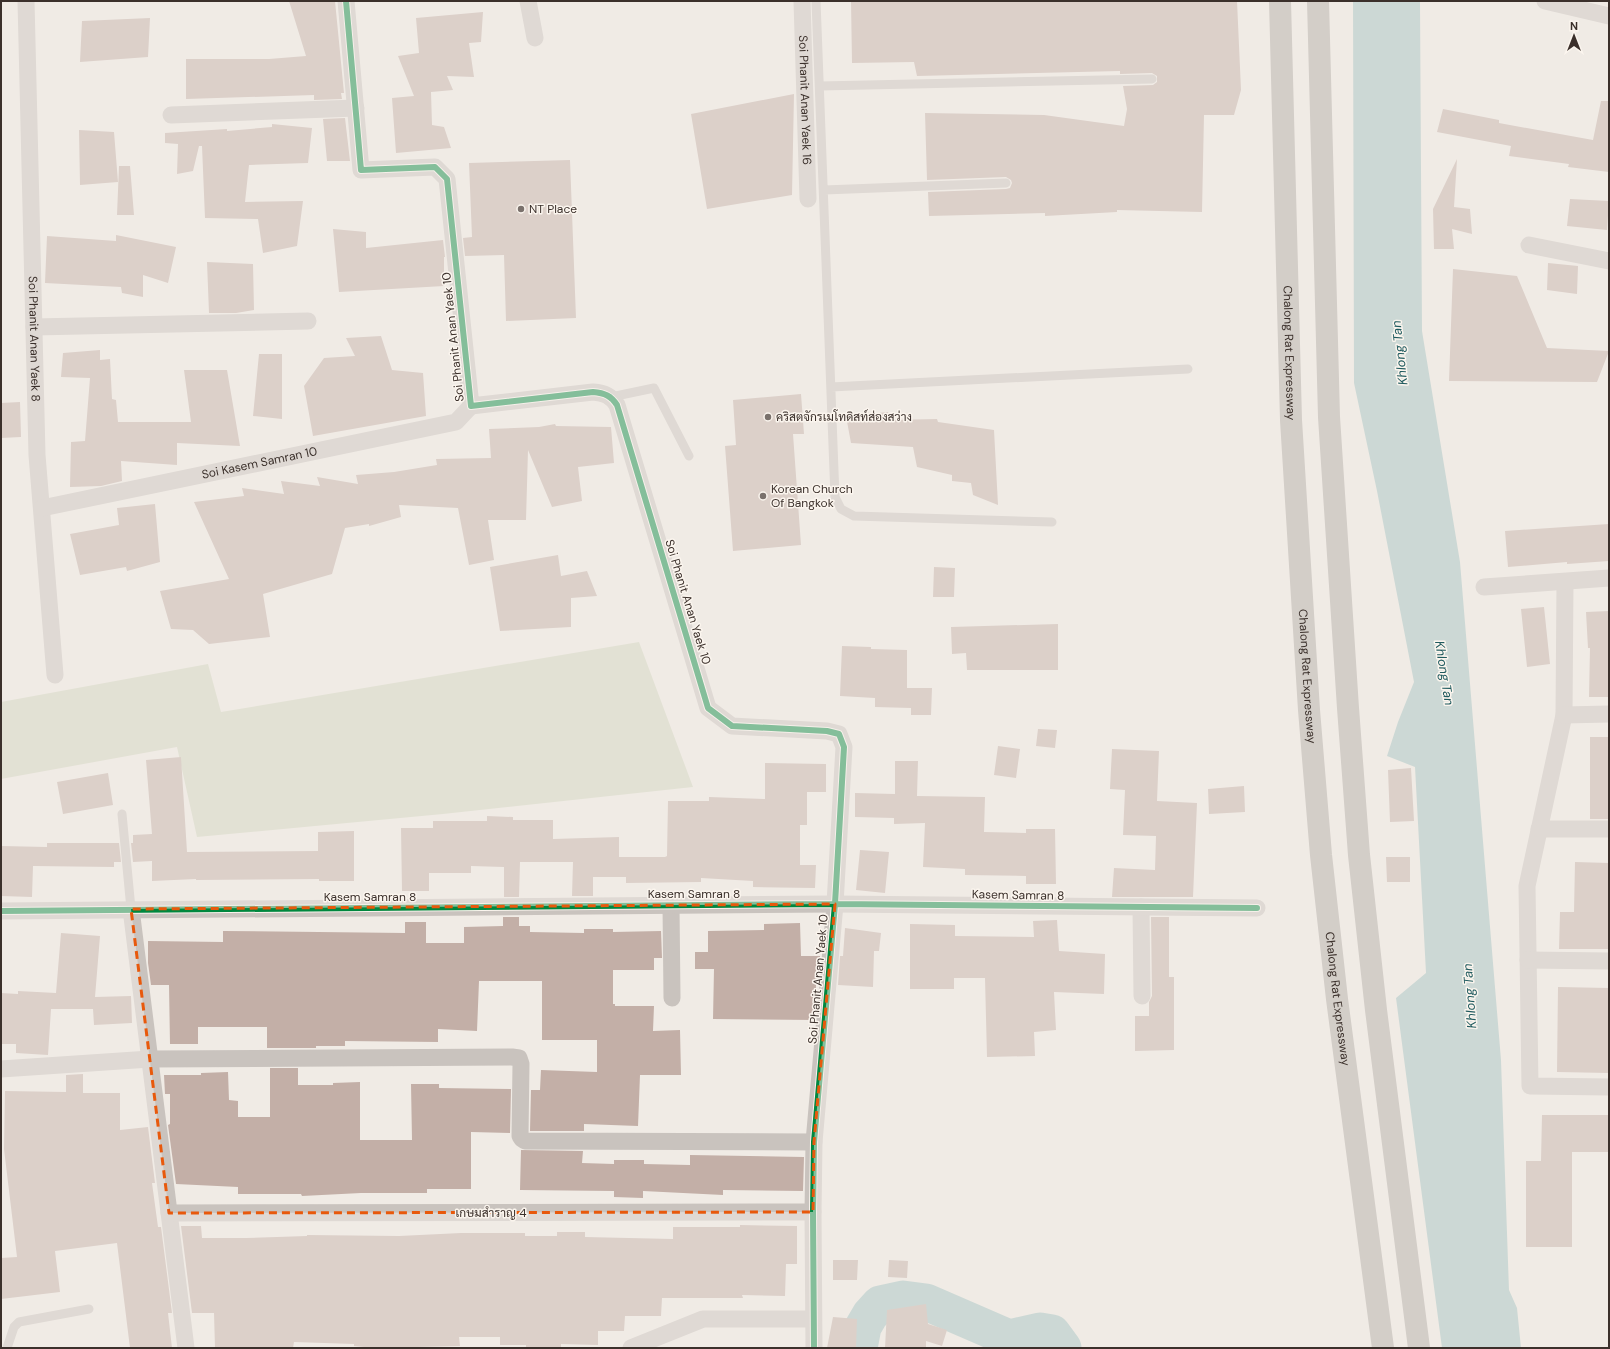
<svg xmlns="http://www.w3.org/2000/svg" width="1610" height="1349" font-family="'DM Sans',Sarabun,sans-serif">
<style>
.green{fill:#d1d6bf}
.water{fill:#a1c2c1}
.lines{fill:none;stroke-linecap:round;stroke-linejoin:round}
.river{stroke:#a1c2c1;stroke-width:37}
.building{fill:#c3afa7}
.lane{stroke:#c9c3be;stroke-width:9}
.street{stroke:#c9c3be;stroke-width:17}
.highway{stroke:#afaaa4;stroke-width:22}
.cycleway-casing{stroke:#fbf5ee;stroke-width:8}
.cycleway{stroke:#00873e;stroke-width:6}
.marked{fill:none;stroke:#e8590c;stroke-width:3;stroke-dasharray:8 5;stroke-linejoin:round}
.poi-dot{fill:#7a716c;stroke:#fbf5ee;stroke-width:1.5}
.labels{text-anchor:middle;stroke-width:3;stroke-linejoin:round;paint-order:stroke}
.street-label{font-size:12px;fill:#3b302b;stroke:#fbf5ee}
.poi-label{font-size:12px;fill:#3b302b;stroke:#fbf5ee;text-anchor:start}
.water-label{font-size:13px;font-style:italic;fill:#1f5a5e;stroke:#fbf5ee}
</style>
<rect width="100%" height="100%" fill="#f0ebe5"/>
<path class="green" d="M 639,642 L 693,787 L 443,814 L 197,837 L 177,747 L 1,779 L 1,702 L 208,664 L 221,712 Z"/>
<path class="water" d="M 1353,1 L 1420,1 L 1422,331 L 1460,562 L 1501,1060 L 1509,1290 L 1517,1308 L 1521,1348 L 1442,1348 L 1396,998 L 1426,973 L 1415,767 L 1387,756 L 1398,722 L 1414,682 L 1377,491 L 1354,383 Z"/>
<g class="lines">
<path class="river" d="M 859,1348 L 863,1327 L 870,1315 L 880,1304 L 903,1299 L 926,1302 L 1009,1338 L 1040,1331 L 1052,1333 L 1063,1348"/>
</g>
<path class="building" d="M 289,1 L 335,1 L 344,93 L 341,93 L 342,99 L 314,100 L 314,95 L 186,99 L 186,59 L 269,59 L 306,56 Z
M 851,1 L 1237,1 L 1241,90 L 1234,115 L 1204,115 L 1202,212 L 1117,210 L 1117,212 L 1045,216 L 1045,213 L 929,216 L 928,192 L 1006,189 L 1010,188 L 1012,183 L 1011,180 L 1006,177 L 927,180 L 925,113 L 1044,115 L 1124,126 L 1127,109 L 1123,86 L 1153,85 L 1157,82 L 1157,76 L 1152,73 L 1120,74 L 1120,71 L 917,76 L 914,62 L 852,63 Z
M 483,12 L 481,42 L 469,43 L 474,77 L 447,76 L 453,90 L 431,92 L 432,125 L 444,127 L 451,148 L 396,153 L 392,98 L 414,96 L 398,56 L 419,53 L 416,18 Z
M 150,18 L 148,57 L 80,62 L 82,21 Z
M 794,94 L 792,195 L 707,209 L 691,114 Z
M 1601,101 L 1609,101 L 1609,172 L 1568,167 L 1569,164 L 1509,156 L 1511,146 L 1437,132 L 1443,109 L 1499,120 L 1499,123 L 1593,140 Z
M 345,118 L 350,161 L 327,161 L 323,119 Z
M 272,124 L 312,128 L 308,163 L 249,165 L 245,202 L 303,201 L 297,246 L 263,253 L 258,219 L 205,218 L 202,146 L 199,146 L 193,171 L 177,174 L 178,144 L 165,143 L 165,133 L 227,129 L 227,131 L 272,127 Z
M 79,130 L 114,132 L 118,182 L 80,185 Z
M 1457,159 L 1454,207 L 1470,209 L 1472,234 L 1452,229 L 1454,249 L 1434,249 L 1433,209 Z
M 570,160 L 576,318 L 506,321 L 504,255 L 465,256 L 463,238 L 472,237 L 469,163 Z
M 119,166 L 130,166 L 134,215 L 117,215 Z
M 1570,199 L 1609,201 L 1607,230 L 1567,226 Z
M 333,229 L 366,232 L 366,248 L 443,240 L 445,257 L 444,257 L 444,286 L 339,292 Z
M 116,235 L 176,247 L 168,283 L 143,275 L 143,297 L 122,293 L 121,287 L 45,283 L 47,236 L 116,241 Z
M 207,262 L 253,264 L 254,310 L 236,313 L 209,313 Z
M 1548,263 L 1578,266 L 1577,294 L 1547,290 Z
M 1453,269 L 1517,276 L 1547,348 L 1609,351 L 1597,382 L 1449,381 Z
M 381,336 L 392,370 L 423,373 L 426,416 L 313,436 L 304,386 L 324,358 L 355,356 L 346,338 Z
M 100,350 L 100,360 L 110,359 L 112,399 L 116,400 L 118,422 L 191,422 L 184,370 L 227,370 L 240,446 L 177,443 L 177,465 L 121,461 L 122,481 L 101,486 L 70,487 L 71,442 L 85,441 L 90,378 L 61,377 L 63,353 Z
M 259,354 L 282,354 L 282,419 L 253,416 Z
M 801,394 L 804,434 L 793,434 L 801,545 L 733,551 L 725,446 L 736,445 L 733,400 Z
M 20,402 L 21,437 L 1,438 L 1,403 Z
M 888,412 L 889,420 L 937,419 L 938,422 L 994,430 L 998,505 L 973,495 L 971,483 L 952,481 L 952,475 L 917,467 L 913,447 L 851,443 L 846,416 Z
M 555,424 L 556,426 L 611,427 L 614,463 L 578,467 L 582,501 L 552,507 L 528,450 L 526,520 L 488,520 L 494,560 L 469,565 L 458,508 L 399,505 L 401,517 L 369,526 L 369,524 L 345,528 L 332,574 L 263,594 L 270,637 L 209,644 L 193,630 L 171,629 L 160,591 L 229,579 L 194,502 L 244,496 L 242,488 L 284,494 L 281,481 L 320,486 L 317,477 L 358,484 L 356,475 L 394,472 L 437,465 L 436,459 L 491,458 L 489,429 L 539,427 Z
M 155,504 L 160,562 L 127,571 L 126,567 L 80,575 L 70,534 L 119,525 L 117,508 Z
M 1609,524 L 1609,561 L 1567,564 L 1567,562 L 1508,567 L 1505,531 Z
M 558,555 L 561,576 L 587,571 L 597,596 L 571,598 L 571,627 L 500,631 L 490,567 Z
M 934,567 L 955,568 L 954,597 L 933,597 Z
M 1544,607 L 1550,664 L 1527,667 L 1521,609 Z
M 1609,611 L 1609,697 L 1589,697 L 1590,648 L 1588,648 L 1586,612 Z
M 1058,624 L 1058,670 L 967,670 L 966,653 L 952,654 L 951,627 Z
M 842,646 L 871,647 L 871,649 L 907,650 L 907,688 L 932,688 L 931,715 L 911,715 L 911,708 L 875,707 L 875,698 L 840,696 Z
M 1038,729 L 1057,730 L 1055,748 L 1036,746 Z
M 1590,737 L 1609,737 L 1609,819 L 1590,819 Z
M 998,746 L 1020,749 L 1016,778 L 994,775 Z
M 1112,749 L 1159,751 L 1157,801 L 1197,803 L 1193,897 L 1112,897 L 1114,868 L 1155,870 L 1156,836 L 1123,835 L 1125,790 L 1110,789 Z
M 181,757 L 187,852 L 318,851 L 318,832 L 354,831 L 354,881 L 319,881 L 319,879 L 196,880 L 196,879 L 152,881 L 152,861 L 133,862 L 131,843 L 133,843 L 133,835 L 152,834 L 146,760 Z
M 895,761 L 918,761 L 917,796 L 985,797 L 984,832 L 1026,833 L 1026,829 L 1055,829 L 1056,884 L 1026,884 L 1026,876 L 965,875 L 965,869 L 923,867 L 925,823 L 894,824 L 894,818 L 855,817 L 855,793 L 895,794 Z
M 765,763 L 826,764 L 826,792 L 807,792 L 807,825 L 800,825 L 800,865 L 816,865 L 815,888 L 753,887 L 753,881 L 701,878 L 701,882 L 626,883 L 626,877 L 593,877 L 593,896 L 572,896 L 573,862 L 520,862 L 519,897 L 504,897 L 504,867 L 471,866 L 471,873 L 429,873 L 429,891 L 402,891 L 401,828 L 433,828 L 433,821 L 487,821 L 487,816 L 513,817 L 513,820 L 553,820 L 553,839 L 619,837 L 619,857 L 665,857 L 667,856 L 668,801 L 709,801 L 709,797 L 765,799 Z
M 1411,768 L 1414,821 L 1390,822 L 1388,770 Z
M 108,773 L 113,805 L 63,814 L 57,782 Z
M 1244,786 L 1245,812 L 1209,814 L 1208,789 Z
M 47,843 L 119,843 L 121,862 L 114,862 L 114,867 L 33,866 L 32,897 L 1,896 L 1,846 L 47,847 Z
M 860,850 L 889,852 L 885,893 L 856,890 Z
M 1386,857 L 1410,857 L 1410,882 L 1387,882 Z
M 1575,862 L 1609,863 L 1609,949 L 1559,949 L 1560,912 L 1574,912 Z
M 503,917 L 519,917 L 519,926 L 530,926 L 530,932 L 584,933 L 584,929 L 613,929 L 613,932 L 661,931 L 662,958 L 654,958 L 654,970 L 613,970 L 613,1004 L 615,1004 L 615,1006 L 654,1006 L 653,1031 L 680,1030 L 681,1075 L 640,1075 L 638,1126 L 584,1124 L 584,1131 L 530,1131 L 531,1090 L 540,1090 L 541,1070 L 597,1072 L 597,1040 L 542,1040 L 542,981 L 479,981 L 477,1031 L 438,1029 L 438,1042 L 345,1041 L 345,1046 L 316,1046 L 316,1048 L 267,1048 L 267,1027 L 198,1027 L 198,1044 L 170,1044 L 169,985 L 151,985 L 148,963 L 148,941 L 223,942 L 223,931 L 405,933 L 405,922 L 426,922 L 426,943 L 464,943 L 464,927 L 503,926 Z
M 1151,917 L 1169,917 L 1169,977 L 1174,977 L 1174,1050 L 1135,1051 L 1135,1016 L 1149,1016 L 1149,1002 L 1152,996 Z
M 1057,920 L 1059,951 L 1105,954 L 1104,994 L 1054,992 L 1056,1030 L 1034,1032 L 1035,1056 L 987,1057 L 985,978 L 954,978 L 954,989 L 910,989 L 910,924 L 955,925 L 955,936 L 1034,937 L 1033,921 Z
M 800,923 L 801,956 L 820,956 L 818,985 L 816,985 L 815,1020 L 713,1019 L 714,969 L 695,969 L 695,952 L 708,952 L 708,931 L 764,930 L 764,924 Z
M 845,928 L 881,933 L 879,951 L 874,951 L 873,987 L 838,985 L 840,956 L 843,956 Z
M 61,933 L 100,936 L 95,997 L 131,996 L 132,1023 L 94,1025 L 93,1009 L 51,1009 L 48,1055 L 16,1053 L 16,1044 L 1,1044 L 1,993 L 18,994 L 18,991 L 56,993 Z
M 1558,987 L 1609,988 L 1609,1073 L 1557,1072 Z
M 270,1068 L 298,1068 L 298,1085 L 333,1085 L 333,1083 L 360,1082 L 360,1140 L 412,1140 L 411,1084 L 439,1084 L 439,1088 L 511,1089 L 510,1133 L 471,1132 L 471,1189 L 427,1189 L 427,1193 L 361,1193 L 302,1196 L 301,1194 L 238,1194 L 238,1187 L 176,1184 L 168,1125 L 170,1124 L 170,1094 L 165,1094 L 164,1075 L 201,1075 L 201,1073 L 228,1072 L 229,1100 L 238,1101 L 238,1117 L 270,1117 Z
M 83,1074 L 83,1093 L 120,1093 L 120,1130 L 148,1127 L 155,1183 L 152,1183 L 158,1227 L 161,1227 L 172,1313 L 168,1313 L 172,1348 L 130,1348 L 117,1243 L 55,1251 L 60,1292 L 1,1299 L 1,1258 L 17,1257 L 4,1149 L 5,1091 L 66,1092 L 66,1075 Z
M 1542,1115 L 1609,1115 L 1609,1152 L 1572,1152 L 1572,1247 L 1526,1247 L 1526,1161 L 1541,1161 Z
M 521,1150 L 583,1151 L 582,1163 L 614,1164 L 614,1160 L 644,1160 L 644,1164 L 690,1165 L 690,1155 L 804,1157 L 803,1191 L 723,1190 L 723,1195 L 643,1191 L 643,1198 L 614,1197 L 614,1191 L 520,1190 Z
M 740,1225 L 797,1226 L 797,1264 L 786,1264 L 785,1296 L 742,1295 L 743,1298 L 662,1298 L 661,1316 L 625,1316 L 624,1331 L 598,1331 L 598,1345 L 561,1344 L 561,1348 L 526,1348 L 526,1345 L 500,1345 L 500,1337 L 459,1337 L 460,1346 L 374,1348 L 354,1346 L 354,1344 L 294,1342 L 293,1348 L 215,1348 L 214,1313 L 192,1313 L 181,1226 L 201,1226 L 202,1238 L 246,1238 L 307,1236 L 307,1235 L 399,1236 L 461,1233 L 525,1233 L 525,1236 L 557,1236 L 557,1232 L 585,1232 L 585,1237 L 673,1239 L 673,1227 L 740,1227 Z
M 833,1260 L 858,1260 L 857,1280 L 833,1280 Z
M 889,1260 L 908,1261 L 907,1278 L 888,1277 Z
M 926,1304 L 928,1324 L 947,1330 L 942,1346 L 926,1341 L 926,1348 L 885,1348 L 887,1310 Z
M 833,1317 L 857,1319 L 856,1348 L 827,1348 Z"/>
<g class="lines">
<path class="lane" d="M 816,1 L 835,497 L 841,509 L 854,516 L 1052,522
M 820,86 L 1152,79
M 824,190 L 1006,183
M 831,387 L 1188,369
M 611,397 L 654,388 L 689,456
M 122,814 L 131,909
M 7,1348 L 14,1327 L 19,1322 L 89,1309"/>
<g class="street">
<path id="s1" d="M 26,1 L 37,455 L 55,675"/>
<path d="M 346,1 L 361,170 L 435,167 L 447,179 L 471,406 L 593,392 C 605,393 611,396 617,405 L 708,708 L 732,726 L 827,731 L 839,734 L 844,747 L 835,904 L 814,1142 L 813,1212 L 814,1348"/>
<path d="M 528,1 L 535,38"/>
<path id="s2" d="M 802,1 L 808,199"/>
<path d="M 1545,1 L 1609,16"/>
<path d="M 171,115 L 356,108"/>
<path d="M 1529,245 L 1609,261"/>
<path d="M 34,327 L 308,321"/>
<path id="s3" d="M 42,508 L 456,422 L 471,406"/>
<path d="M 1565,582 L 1564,715 L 1527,886 L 1530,1086 L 1609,1087"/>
<path d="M 1484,587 L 1609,578"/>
<path d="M 1564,715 L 1609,714"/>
<path d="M 1539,829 L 1609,829"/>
<path d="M 671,906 L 672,998"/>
<path d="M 1141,907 L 1142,996"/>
<path d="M 131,909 L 186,1348"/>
<path d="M 1,911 L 835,904 L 1257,908"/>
<path d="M 1528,960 L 1609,961"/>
<path d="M 1,1069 L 150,1059 L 512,1057 L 519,1058 L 521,1064 L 520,1136 L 522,1139 L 525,1141 L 814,1142"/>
<path d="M 169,1213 L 813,1212"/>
<path d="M 631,1348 L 703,1319 L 813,1319"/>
</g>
<g class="highway">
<path id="s4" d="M 1280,1 L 1291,420 L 1309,710 L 1321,855 L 1337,999 L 1383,1348"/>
<path d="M 1318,1 L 1329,417 L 1348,708 L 1359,855 L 1376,1010 L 1419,1348"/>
</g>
<defs>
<path id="cycleway" d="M 346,1 L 361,170 L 435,167 L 447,179 L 471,406 L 593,392 C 605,393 611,396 617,405 L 708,708 L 732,726 L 827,731 L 839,734 L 844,747 L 835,904 L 814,1142 L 813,1212 L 814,1348
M 1,911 L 835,904 L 1257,908"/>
</defs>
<use href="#cycleway" class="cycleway-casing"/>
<use href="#cycleway" class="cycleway"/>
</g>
<path d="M0 0H1610V1349H0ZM 835,904 L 814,1142 L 813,1212 L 169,1213 L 131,909 Z" fill="#f0ebe5" fill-opacity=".55" fill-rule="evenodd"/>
<path class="marked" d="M 835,904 L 814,1142 L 813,1212 L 169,1213 L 131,909 Z"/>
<g class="poi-dot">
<circle cx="521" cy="209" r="4"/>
<circle cx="768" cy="417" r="4"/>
<circle cx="763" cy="496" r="4"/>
</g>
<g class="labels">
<g class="street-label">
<text dy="4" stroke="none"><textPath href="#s2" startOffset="99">Soi Phanit Anan Yaek 16</textPath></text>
<text transform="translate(453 337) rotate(-96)" y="4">Soi Phanit Anan Yaek 10</text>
<text dy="4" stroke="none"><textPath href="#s1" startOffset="338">Soi Phanit Anan Yaek 8</textPath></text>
<text dy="4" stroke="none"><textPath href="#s4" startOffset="352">Chalong Rat Expressway</textPath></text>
<text dy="4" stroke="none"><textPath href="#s3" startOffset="222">Soi Kasem Samran 10</textPath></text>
<text transform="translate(688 602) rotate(73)" y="4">Soi Phanit Anan Yaek 10</text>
<text dy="4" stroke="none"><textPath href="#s4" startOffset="676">Chalong Rat Expressway</textPath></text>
<text x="694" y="898">Kasem Samran 8</text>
<text transform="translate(1018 895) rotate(1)" y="4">Kasem Samran 8</text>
<text x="370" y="901">Kasem Samran 8</text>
<text transform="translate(818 979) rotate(-85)" y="4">Soi Phanit Anan Yaek 10</text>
<text dy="4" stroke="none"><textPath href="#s4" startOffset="1000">Chalong Rat Expressway</textPath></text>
<text x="491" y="1217">เกษมสำราญ 4</text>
</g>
<g class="poi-label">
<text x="529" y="213">NT Place</text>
<text x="776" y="421">คริสตจักรเมโทดิสท์ส่องสว่าง</text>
<text x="771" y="493">Korean Church<tspan x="771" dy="14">Of Bangkok</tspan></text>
</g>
<g class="water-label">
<text transform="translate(1399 353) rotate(-96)" y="5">Khlong Tan</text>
<text transform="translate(1445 673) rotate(81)" y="5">Khlong Tan</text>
<text transform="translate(1469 996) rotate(-94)" y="5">Khlong Tan</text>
</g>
</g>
<rect width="1610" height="1349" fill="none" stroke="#3b302b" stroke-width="4"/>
<g transform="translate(1574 36)" stroke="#fbf5ee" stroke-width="3" paint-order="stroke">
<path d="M0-3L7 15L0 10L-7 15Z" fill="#3b302b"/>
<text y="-6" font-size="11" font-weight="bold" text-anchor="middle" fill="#3b302b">N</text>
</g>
</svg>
